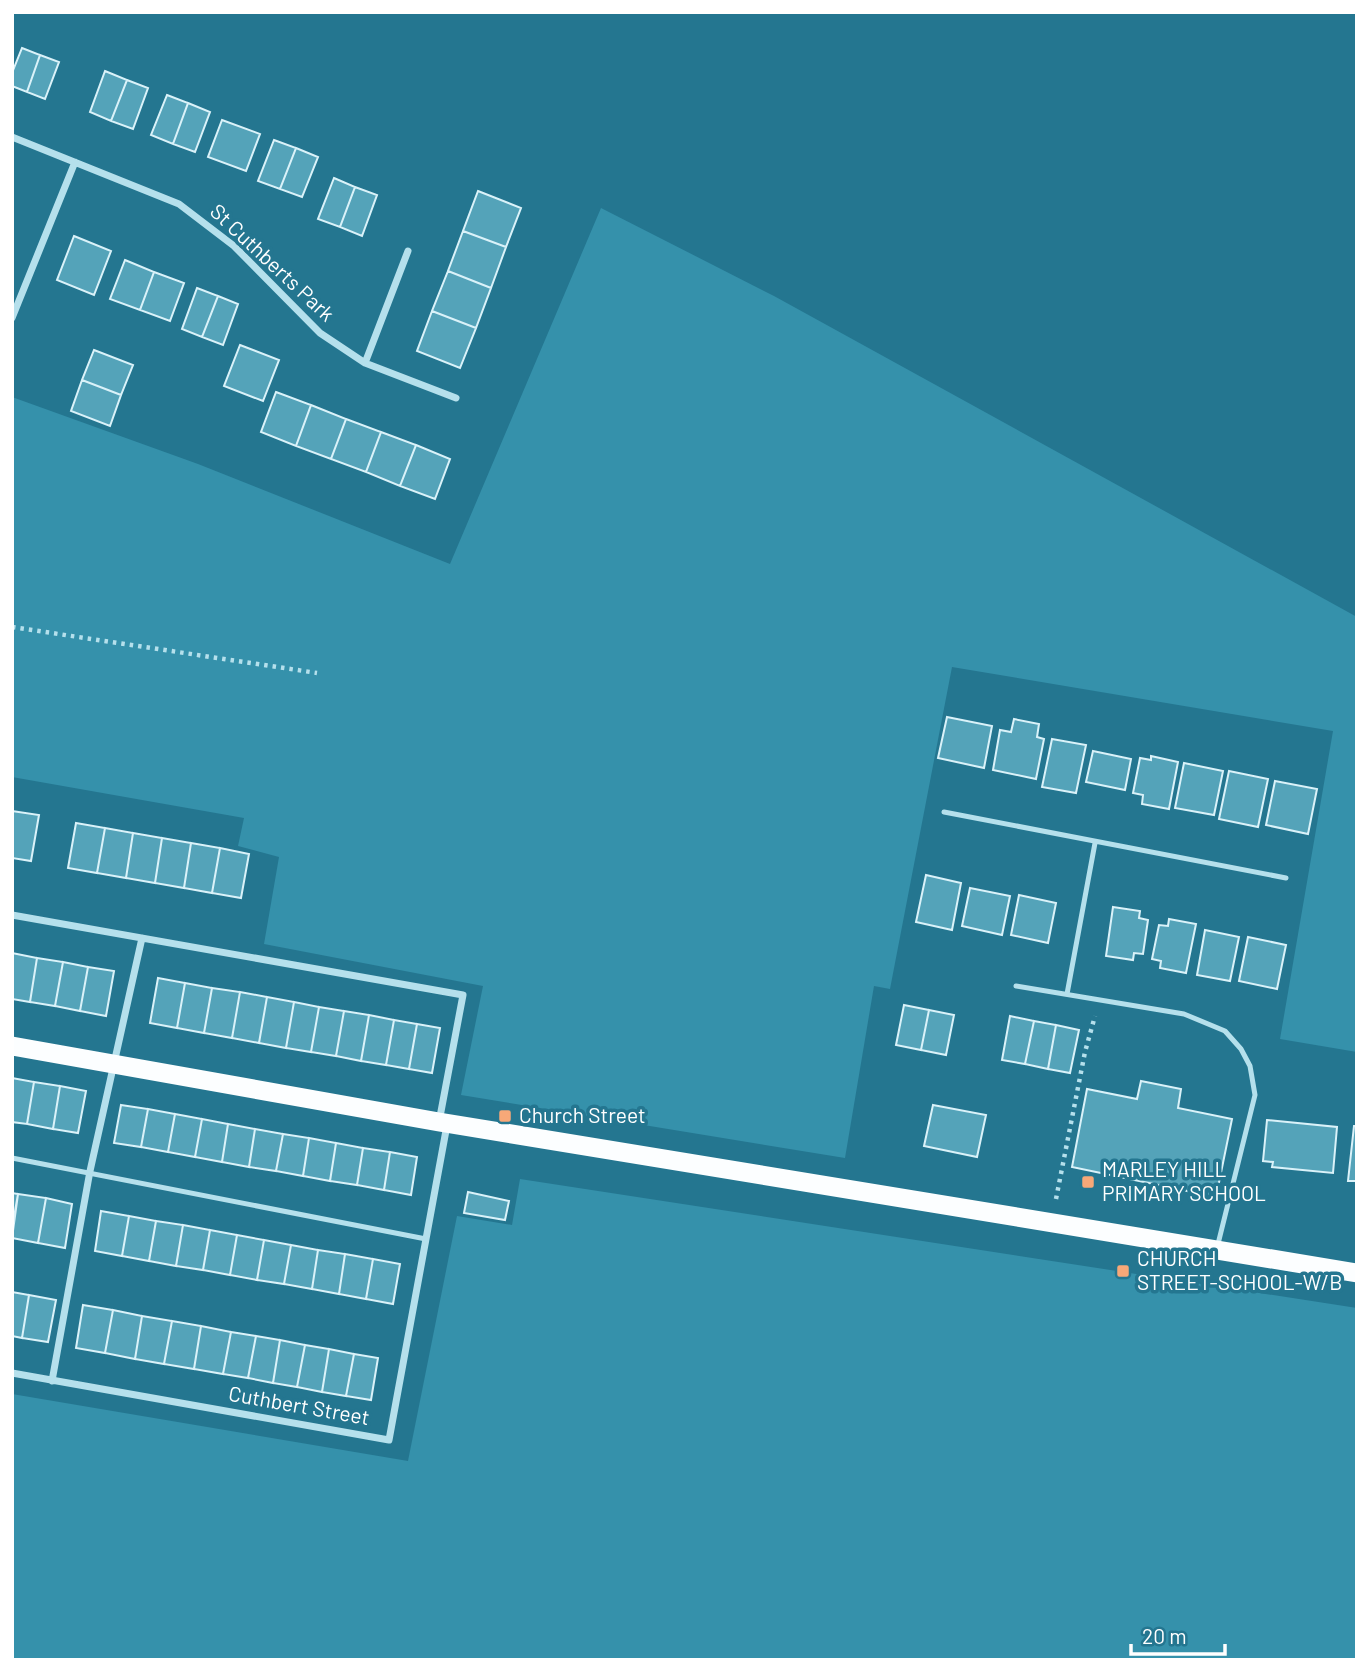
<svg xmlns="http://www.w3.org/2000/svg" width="1369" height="1672" font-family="Barlow,sans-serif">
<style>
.green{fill:#3591ab}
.building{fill:#54a3b9;stroke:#daf2f9;stroke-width:2}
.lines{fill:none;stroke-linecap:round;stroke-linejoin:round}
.path{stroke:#b5e0ec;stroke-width:4.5;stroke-dasharray:3.5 5;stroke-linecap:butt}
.service{stroke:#b5e0ec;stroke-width:5}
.minor{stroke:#b5e0ec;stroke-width:7}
.trunk{stroke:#fcfeff;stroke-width:19}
.poi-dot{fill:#f7a878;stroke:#247690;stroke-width:2.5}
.labels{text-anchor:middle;stroke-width:7;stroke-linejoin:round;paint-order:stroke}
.street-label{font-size:21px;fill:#fff;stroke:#247690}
.poi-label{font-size:21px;fill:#fff;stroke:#247690;text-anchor:start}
</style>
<rect width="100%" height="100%" fill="#247690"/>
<path class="green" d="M 601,208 L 774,296 L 1357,617 L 1357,1052 L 1280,1039 L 1333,731 L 952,667 L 890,989 L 874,986 L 845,1158 L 461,1095 L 483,986 L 264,944 L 279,857 L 238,846 L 244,818 L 12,777 L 12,397 L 198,464 L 450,564 Z
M 520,1179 L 1357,1308 L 1357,1660 L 12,1660 L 12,1394 L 408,1461 L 457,1216 L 512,1225 Z"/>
<path class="building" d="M 22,48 L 40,55 L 27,92 L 12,86 L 12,73 Z
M 40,55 L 59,62 L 45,99 L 27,92 Z
M 105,71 L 127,80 L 111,121 L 90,112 Z
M 127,80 L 148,88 L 133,129 L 111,121 Z
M 167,95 L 188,103 L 173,144 L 151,135 Z
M 188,103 L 210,112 L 195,152 L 173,144 Z
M 222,120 L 260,134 L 246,171 L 208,157 Z
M 274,140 L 296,148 L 280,189 L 258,181 Z
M 296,148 L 318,157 L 302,197 L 280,189 Z
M 334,178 L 355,187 L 340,227 L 318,219 Z
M 355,187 L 377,195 L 362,236 L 340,227 Z
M 478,191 L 521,208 L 506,247 L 463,231 Z
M 463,231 L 506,247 L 491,288 L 448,271 Z
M 74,236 L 111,251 L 94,295 L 57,280 Z
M 125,260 L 154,272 L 140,310 L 110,299 Z
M 448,271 L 491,288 L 476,328 L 432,311 Z
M 154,272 L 184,283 L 170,321 L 140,310 Z
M 197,288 L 218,296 L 202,337 L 182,329 Z
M 218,296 L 238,304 L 223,345 L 202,337 Z
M 432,311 L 476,328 L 460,368 L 417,351 Z
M 240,345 L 279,360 L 263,401 L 224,386 Z
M 94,350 L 133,365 L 121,395 L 82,380 Z
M 82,380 L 121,395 L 110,426 L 71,411 Z
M 276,392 L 311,405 L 296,446 L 261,432 Z
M 311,405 L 346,419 L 331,459 L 296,446 Z
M 346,419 L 381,432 L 366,472 L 331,459 Z
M 381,432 L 416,445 L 400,486 L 366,472 Z
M 416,445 L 450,459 L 435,499 L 400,486 Z
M 947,717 L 992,726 L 984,768 L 938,758 Z
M 1014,719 L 1039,724 L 1037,737 L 1044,739 L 1036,779 L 993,770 L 1000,730 L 1011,732 Z
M 1052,739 L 1086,745 L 1076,793 L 1042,787 Z
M 1093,751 L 1131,759 L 1125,790 L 1086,782 Z
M 1151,756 L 1178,762 L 1169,809 L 1142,804 L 1143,795 L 1133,793 L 1140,758 L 1151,760 Z
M 1184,763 L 1223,771 L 1214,815 L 1175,808 Z
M 1229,771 L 1268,779 L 1258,827 L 1219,819 Z
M 1275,781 L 1317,789 L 1308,834 L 1266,825 Z
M 12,811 L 39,815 L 31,861 L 12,858 Z
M 76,823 L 105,828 L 97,873 L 68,868 Z
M 105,828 L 133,833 L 126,878 L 97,873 Z
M 133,833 L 162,838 L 155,883 L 126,878 Z
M 162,838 L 191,843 L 184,888 L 155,883 Z
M 191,843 L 220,848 L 212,893 L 184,888 Z
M 220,848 L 249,854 L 241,898 L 212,893 Z
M 926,875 L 961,883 L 952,930 L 916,922 Z
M 970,888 L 1010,896 L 1002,935 L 962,926 Z
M 1019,895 L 1056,903 L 1048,943 L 1011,935 Z
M 1113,907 L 1140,911 L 1139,918 L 1148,920 L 1143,954 L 1134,953 L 1133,960 L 1106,956 Z
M 1169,919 L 1196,924 L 1186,973 L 1160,968 L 1161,961 L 1152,959 L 1159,925 L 1168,926 Z
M 1205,930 L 1239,937 L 1230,981 L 1197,975 Z
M 1248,937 L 1286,945 L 1277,989 L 1239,981 Z
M 12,953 L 37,958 L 30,1002 L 12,999 Z
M 37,958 L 63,962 L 55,1006 L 30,1002 Z
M 63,962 L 88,967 L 80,1011 L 55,1006 Z
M 88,967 L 114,971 L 106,1016 L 80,1011 Z
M 158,978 L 185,983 L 177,1028 L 150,1023 Z
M 185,983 L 212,988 L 204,1033 L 177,1028 Z
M 212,988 L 240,992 L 232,1038 L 204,1033 Z
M 240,992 L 267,997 L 259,1043 L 232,1038 Z
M 267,997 L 294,1002 L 286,1048 L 259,1043 Z
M 294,1002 L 319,1007 L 311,1052 L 286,1048 Z
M 904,1005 L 929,1010 L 921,1050 L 896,1045 Z
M 319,1007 L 344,1011 L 336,1056 L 311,1052 Z
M 929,1010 L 954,1015 L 946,1055 L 921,1050 Z
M 344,1011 L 369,1015 L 361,1061 L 336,1056 Z
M 369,1015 L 394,1020 L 386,1065 L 361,1061 Z
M 1010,1016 L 1034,1021 L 1025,1064 L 1002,1060 Z
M 394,1020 L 417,1024 L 409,1069 L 386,1065 Z
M 1034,1021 L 1056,1025 L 1048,1069 L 1025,1064 Z
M 417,1024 L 440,1028 L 432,1073 L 409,1069 Z
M 1056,1025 L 1079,1030 L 1070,1073 L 1048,1069 Z
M 12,1078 L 34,1082 L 27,1124 L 12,1122 Z
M 1141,1081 L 1181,1089 L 1178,1108 L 1232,1119 L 1216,1197 L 1072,1167 L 1087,1089 L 1137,1099 Z
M 34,1082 L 60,1086 L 53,1129 L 27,1124 Z
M 60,1086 L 86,1091 L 78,1133 L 53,1129 Z
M 121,1105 L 148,1109 L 141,1147 L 114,1143 Z
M 933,1105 L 986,1115 L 977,1157 L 924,1146 Z
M 148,1109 L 175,1114 L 168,1152 L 141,1147 Z
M 175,1114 L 202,1119 L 195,1157 L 168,1152 Z
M 202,1119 L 228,1124 L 222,1162 L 195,1157 Z
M 1267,1120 L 1337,1127 L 1333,1173 L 1272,1167 L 1273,1162 L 1263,1161 Z
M 228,1124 L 255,1129 L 249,1167 L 222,1162 Z
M 1354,1126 L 1357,1126 L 1357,1181 L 1348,1181 Z
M 255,1129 L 283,1134 L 276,1171 L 249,1167 Z
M 283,1134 L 309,1138 L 303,1176 L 276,1171 Z
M 309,1138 L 336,1143 L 330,1181 L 303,1176 Z
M 336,1143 L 363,1148 L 357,1185 L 330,1181 Z
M 363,1148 L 390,1152 L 384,1190 L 357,1185 Z
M 390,1152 L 417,1157 L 411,1195 L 384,1190 Z
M 468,1192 L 509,1201 L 505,1220 L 464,1213 Z
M 12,1193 L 18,1194 L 12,1229 Z
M 18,1194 L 46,1198 L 38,1243 L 12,1238 Z
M 46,1198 L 72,1204 L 65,1248 L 38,1243 Z
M 101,1211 L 129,1216 L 122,1256 L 95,1251 Z
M 129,1216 L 156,1221 L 149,1261 L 122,1256 Z
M 156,1221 L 183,1225 L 176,1266 L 149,1261 Z
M 183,1225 L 210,1230 L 203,1270 L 176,1266 Z
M 210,1230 L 237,1235 L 230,1275 L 203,1270 Z
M 237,1235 L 264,1240 L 257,1280 L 230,1275 Z
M 264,1240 L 291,1245 L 284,1284 L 257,1280 Z
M 291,1245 L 318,1250 L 312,1289 L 284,1284 Z
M 318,1250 L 345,1254 L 339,1294 L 312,1289 Z
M 345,1254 L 373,1259 L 366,1299 L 339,1294 Z
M 373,1259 L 400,1264 L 393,1304 L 366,1299 Z
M 12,1292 L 29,1295 L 22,1338 L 12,1336 Z
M 29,1295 L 56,1300 L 48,1342 L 22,1338 Z
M 83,1305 L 113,1310 L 105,1353 L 76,1348 Z
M 113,1310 L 142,1316 L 135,1359 L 105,1353 Z
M 142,1316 L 172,1321 L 164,1364 L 135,1359 Z
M 172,1321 L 201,1326 L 194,1369 L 164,1364 Z
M 201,1326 L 231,1332 L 223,1374 L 194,1369 Z
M 231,1332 L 256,1336 L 248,1378 L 223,1374 Z
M 256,1336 L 280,1340 L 273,1383 L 248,1378 Z
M 280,1340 L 305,1345 L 297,1387 L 273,1383 Z
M 305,1345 L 329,1349 L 322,1392 L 297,1387 Z
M 329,1349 L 354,1354 L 346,1396 L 322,1392 Z
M 354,1354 L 378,1358 L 371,1400 L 346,1396 Z"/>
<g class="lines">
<path class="path" d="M 12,627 L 317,673
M 1056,1199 L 1085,1052 L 1095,1016"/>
<path class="service" d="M 944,812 L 1286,878
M 1016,986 L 1184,1014 L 1225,1031 L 1241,1049 L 1250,1066 L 1255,1095 L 1217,1248
M 1067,994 L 1095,843
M 12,1158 L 426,1239"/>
<path class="minor" d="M 12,137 L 179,204 L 234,246 L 320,333 L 365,363 L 456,398
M 12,318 L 75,162
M 365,363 L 408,251
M 12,915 L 463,995 L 439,1122
M 12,1373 L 389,1440 L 447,1125
M 52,1381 L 90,1171 L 142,938"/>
<path class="trunk" d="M 12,1046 L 439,1122 L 1357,1273"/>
</g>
<g class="poi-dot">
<rect x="498" y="1109" width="14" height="14" rx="3.5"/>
<rect x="1081" y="1175" width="14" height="14" rx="3.5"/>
<rect x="1116" y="1264" width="14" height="14" rx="3.5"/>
</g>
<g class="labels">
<g class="street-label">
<text transform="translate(272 263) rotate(43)" y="7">St Cuthberts Park</text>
<text transform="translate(299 1406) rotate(10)" y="7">Cuthbert Street</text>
</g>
<g class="poi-label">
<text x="519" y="1123">Church Street</text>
<text x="1102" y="1177">MARLEY HILL<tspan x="1102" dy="24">PRIMARY SCHOOL</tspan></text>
<text x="1137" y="1266">CHURCH<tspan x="1137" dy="24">STREET-SCHOOL-W/B</tspan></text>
</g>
</g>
<rect width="1369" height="1672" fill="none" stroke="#ffffff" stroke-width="28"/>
<path d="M1131 1644v10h94v-10" fill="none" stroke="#ffffff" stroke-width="3.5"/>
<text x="1142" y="1644" font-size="21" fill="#ffffff" stroke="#247690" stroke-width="5" paint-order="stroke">20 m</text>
</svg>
